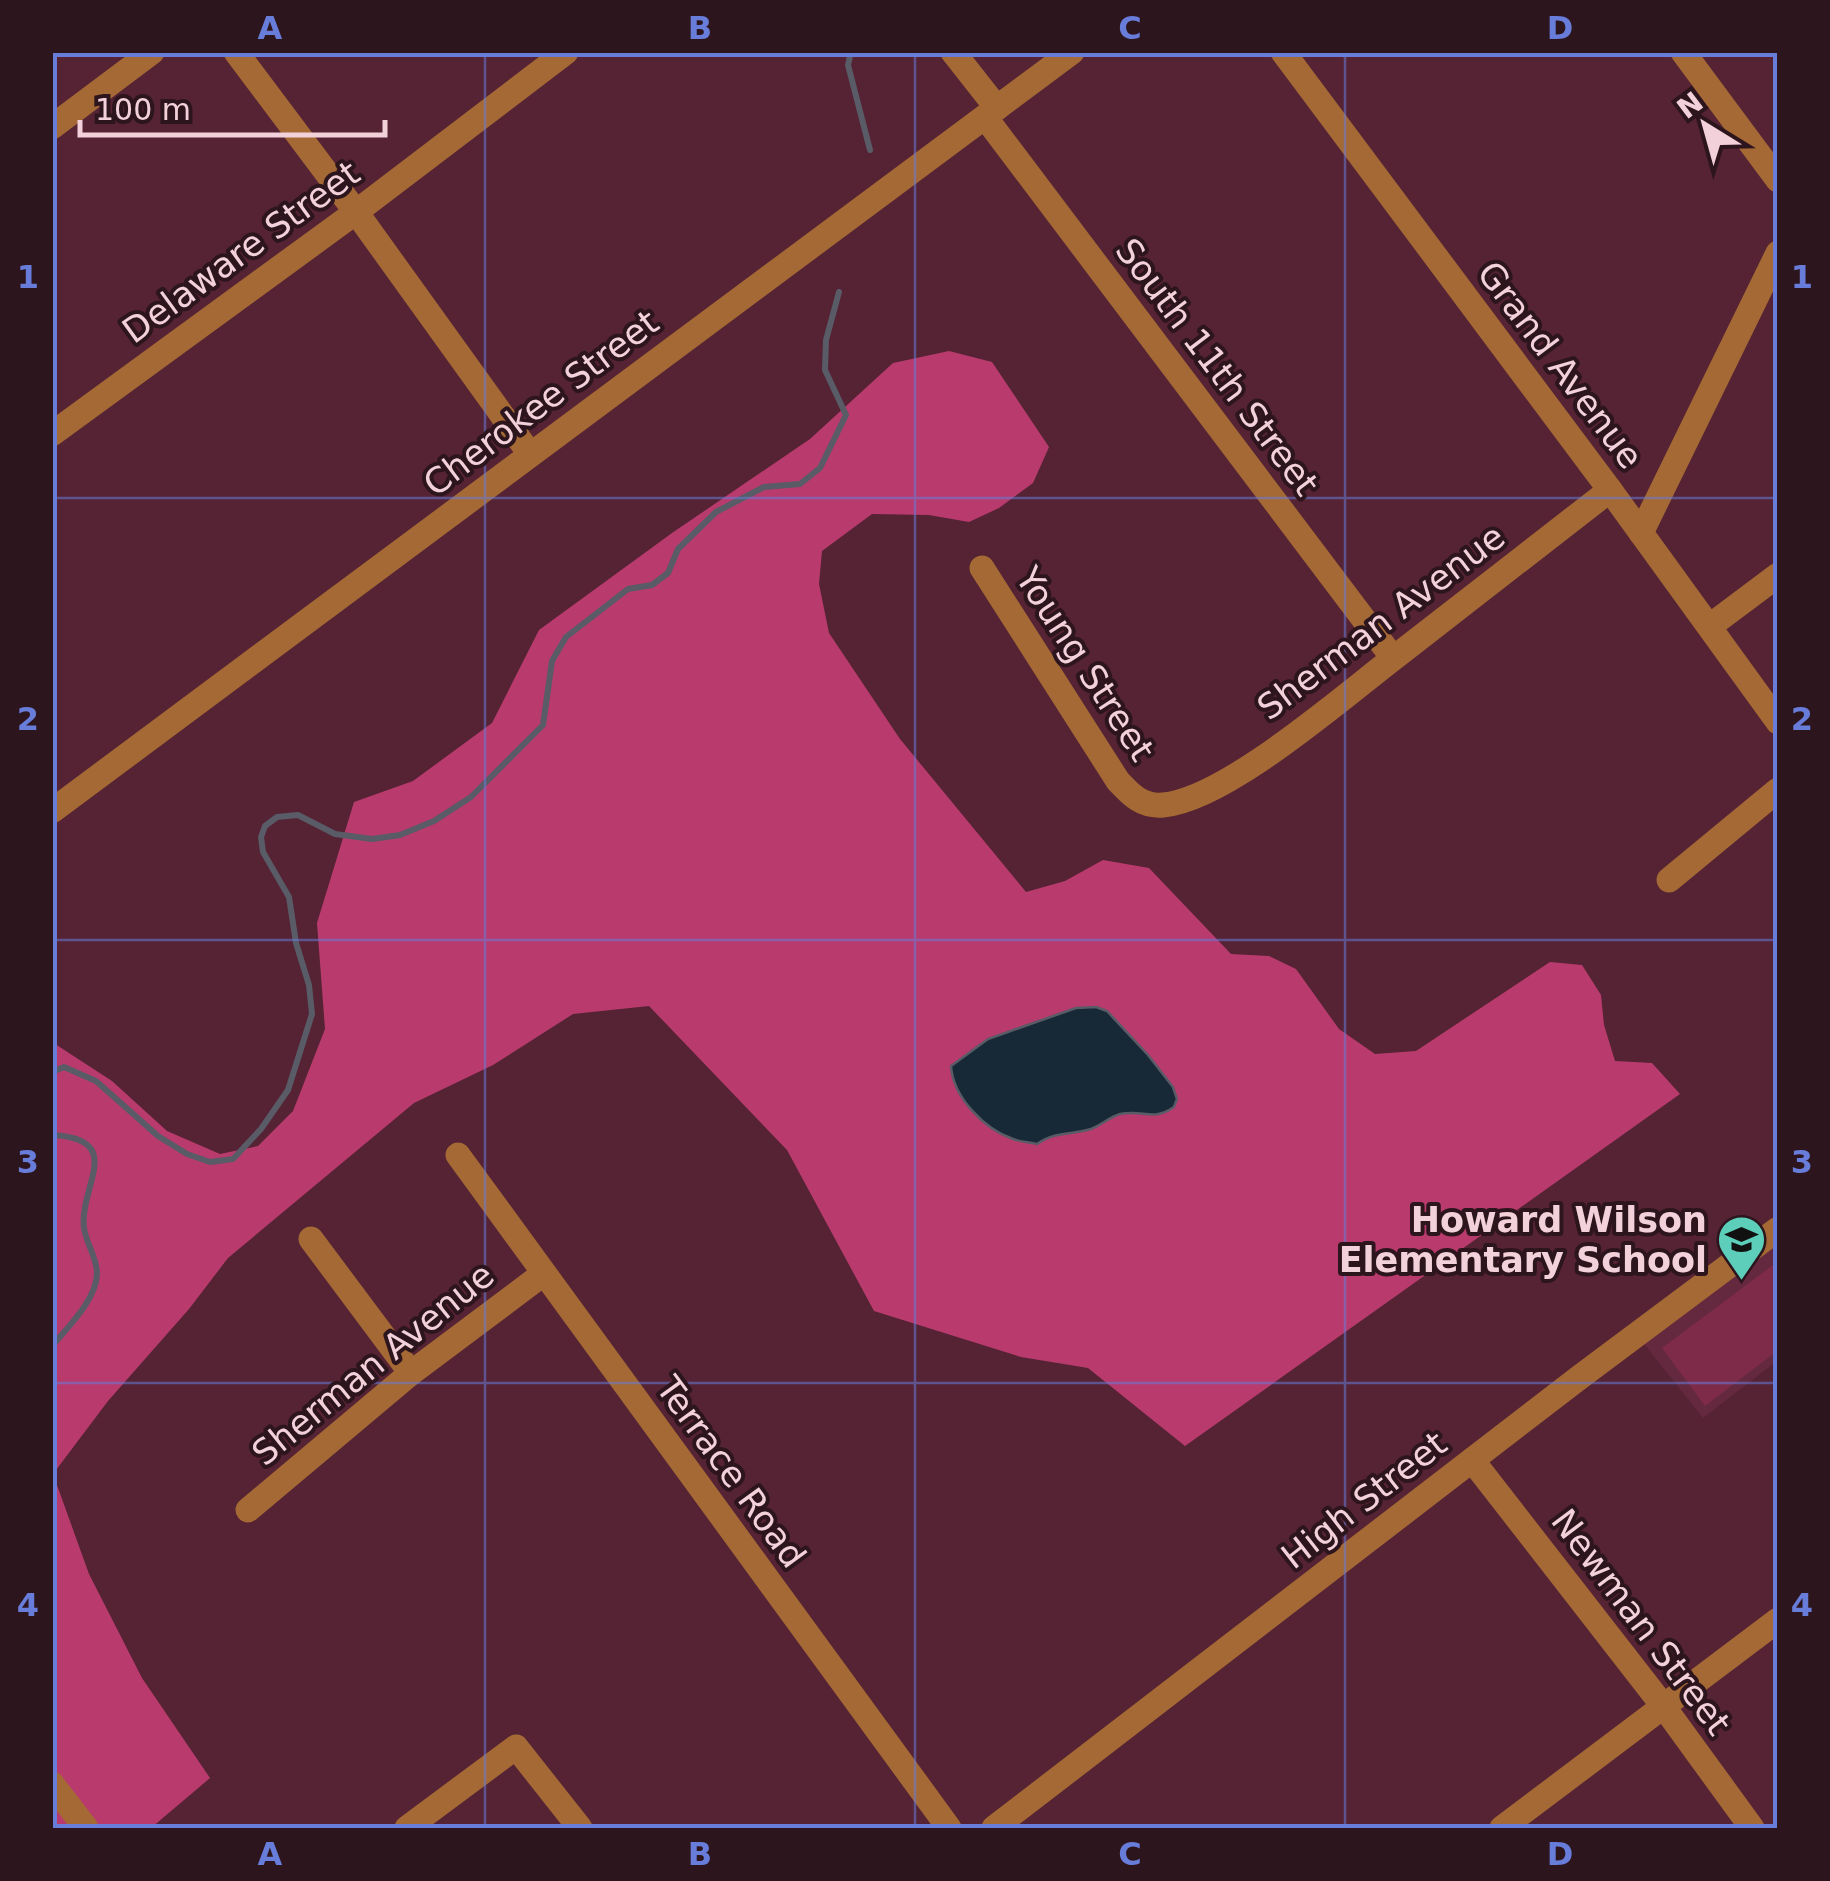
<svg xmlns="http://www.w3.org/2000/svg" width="1830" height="1881" font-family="'DejaVu Sans',sans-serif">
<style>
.built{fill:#64293e}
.green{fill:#7e2b4a}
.forest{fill:#b93b6d}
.water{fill:#172936;stroke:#595b67;stroke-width:2.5}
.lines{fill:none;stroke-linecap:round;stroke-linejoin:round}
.stream{stroke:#595b67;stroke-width:6}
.minor{stroke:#a46934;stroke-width:25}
.grid{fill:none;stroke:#687cd9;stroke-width:2.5;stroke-opacity:0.55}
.labels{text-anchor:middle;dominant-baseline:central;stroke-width:8;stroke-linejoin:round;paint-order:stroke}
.street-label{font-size:35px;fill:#f3d1da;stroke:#2d151d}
.poi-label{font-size:35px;font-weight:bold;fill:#f3d1da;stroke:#2d151d;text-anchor:end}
.neatline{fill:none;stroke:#687cd9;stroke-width:4}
.grid-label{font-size:32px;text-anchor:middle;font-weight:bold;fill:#687cd9}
</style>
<rect width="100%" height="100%" fill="#552334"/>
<polygon class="built" points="1777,1229 1777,1361 1703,1418 1637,1335"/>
<polygon class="green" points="1777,1262 1777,1351 1705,1406 1662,1348"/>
<polygon class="forest" points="949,351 992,362 1049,447 1033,483 999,508 969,522 929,515 872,514 822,551 819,584 829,633 900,739 1026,892 1065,881 1103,860 1149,868 1231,954 1269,956 1296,969 1339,1029 1375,1054 1416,1051 1550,962 1582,965 1601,995 1604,1025 1615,1061 1652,1063 1680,1094 1185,1446 1088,1368 1021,1357 874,1311 787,1150 649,1006 573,1014 493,1065 414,1103 228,1258 189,1309 108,1401 53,1474 89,1574 142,1678 210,1778 151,1828 53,1828 52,1042 112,1081 167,1131 220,1154 258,1146 293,1111 325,1029 317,923 354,802 413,781 492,723 539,630 672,533 810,439 893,363"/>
<path class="water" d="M1096,1007L1107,1011L1148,1055L1173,1087L1177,1099L1174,1107C1152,1122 1144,1109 1120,1114C1110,1117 1101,1125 1091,1129C1072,1135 1055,1131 1037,1144C1030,1142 1020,1142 1013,1139C984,1129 953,1097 951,1066L988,1039L1076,1008Z"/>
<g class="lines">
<g class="stream">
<polyline points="851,52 848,65 870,150"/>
<polyline points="52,1072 64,1067 96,1081 158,1136 187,1154 210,1162 233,1159 261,1129 288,1090 312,1014 309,985 296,943 289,897 263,852 261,837 265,826 277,817 298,815 335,834 372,839 400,835 434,821 471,797 543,725 552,661 566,637 628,589 652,585 668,573 678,549 716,512 764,487 800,484 820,468 846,415 825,370 826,340 839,292"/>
<path d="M52,1135C127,1139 79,1186 84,1228C86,1243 97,1258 97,1273C97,1299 68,1327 52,1346"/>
</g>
<g class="minor">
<polyline points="236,52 356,212 530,454"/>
<polyline points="953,52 997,108"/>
<polyline points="1283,52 1610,490 1778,722"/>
<polyline points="1683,52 1778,180"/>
<polyline points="985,117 1393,658"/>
<polyline points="52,127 152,52"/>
<polyline points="52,434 356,212 566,52"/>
<polyline points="1641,533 1778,253"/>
<path d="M982,568L1118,781C1131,795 1142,807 1163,805C1226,800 1345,695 1399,654C1469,599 1540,545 1610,490"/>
<polyline points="1710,626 1778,575"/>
<polyline points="52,811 1072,52"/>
<polyline points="1669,880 1778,790"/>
<polyline points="458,1155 949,1828"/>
<polyline points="311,1239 411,1373"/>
<polyline points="1472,1460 1664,1707 1752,1828"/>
<polyline points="248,1510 411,1373 543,1274"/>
<polyline points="52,1784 86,1828"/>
<polyline points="407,1828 516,1747 580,1828"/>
<polyline points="994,1828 1580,1377 1778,1229"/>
<polyline points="1502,1828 1778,1620"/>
</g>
</g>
<path class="grid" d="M485,52V1828M915,52V1828M1345,52V1828M52,498H1778M52,940H1778M52,1383H1778"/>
<defs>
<symbol id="school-pin" viewBox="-11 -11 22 30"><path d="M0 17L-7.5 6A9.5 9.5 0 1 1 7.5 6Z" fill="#5cceba" stroke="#2d151d"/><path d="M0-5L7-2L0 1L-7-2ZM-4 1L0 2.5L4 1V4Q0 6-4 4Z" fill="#111"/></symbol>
</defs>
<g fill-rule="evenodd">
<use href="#school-pin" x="1714" y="1212" width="55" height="75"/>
</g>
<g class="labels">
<g class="street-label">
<text transform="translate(241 252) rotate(-36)">Delaware Street</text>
<text transform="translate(1560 365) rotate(53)">Grand Avenue</text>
<text transform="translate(1217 367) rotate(53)">South 11th Street</text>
<text transform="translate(541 403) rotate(-37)">Cherokee Street</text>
<text transform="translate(1381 622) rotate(-37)">Sherman Avenue</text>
<text transform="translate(1085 664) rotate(57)">Young Street</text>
<text transform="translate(373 1364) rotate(-39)">Sherman Avenue</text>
<text transform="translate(731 1472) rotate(54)">Terrace Road</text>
<text transform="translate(1364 1500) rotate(-38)">High Street</text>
<text transform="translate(1641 1622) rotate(53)">Newman Street</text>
</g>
<g class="poi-label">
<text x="1707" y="1220">Howard Wilson<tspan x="1707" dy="40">Elementary School</tspan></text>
</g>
</g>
<rect width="1830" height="1881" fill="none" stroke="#2d151d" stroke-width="110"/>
<g transform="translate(1705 125) rotate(323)" stroke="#2d151d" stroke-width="8" paint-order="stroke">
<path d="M0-8L18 38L0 25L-18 38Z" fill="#f3d1da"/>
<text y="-15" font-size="28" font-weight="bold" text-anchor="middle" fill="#f3d1da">N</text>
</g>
<path d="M80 120v15h305v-15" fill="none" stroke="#f3d1da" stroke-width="5"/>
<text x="95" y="120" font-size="30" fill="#f3d1da" stroke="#2d151d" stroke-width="8" paint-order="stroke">100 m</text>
<rect x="55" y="55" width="1720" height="1771" class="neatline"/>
<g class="grid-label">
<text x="270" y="39">A</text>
<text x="700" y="39">B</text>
<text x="1130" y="39">C</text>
<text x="1560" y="39">D</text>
<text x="28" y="288">1</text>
<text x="1802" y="288">1</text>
<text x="28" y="730">2</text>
<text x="1802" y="730">2</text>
<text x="28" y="1173">3</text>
<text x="1802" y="1173">3</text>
<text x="28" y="1616">4</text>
<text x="1802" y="1616">4</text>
<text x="270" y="1865">A</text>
<text x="700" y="1865">B</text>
<text x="1130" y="1865">C</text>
<text x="1560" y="1865">D</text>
</g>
</svg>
